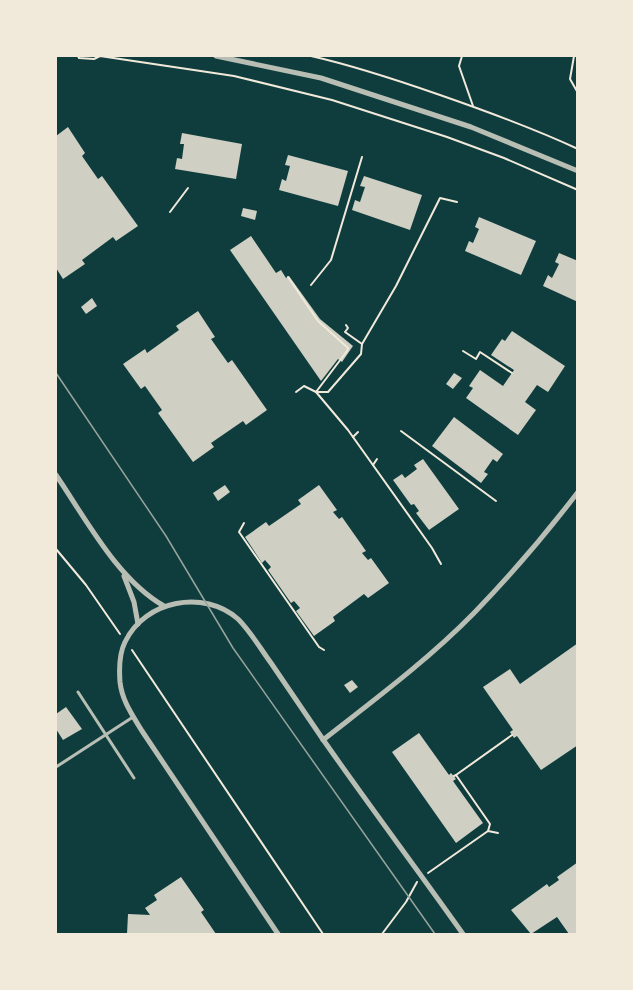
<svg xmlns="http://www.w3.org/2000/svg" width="633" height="990" font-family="'Space Grotesk',sans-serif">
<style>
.building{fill:#cfcfc3}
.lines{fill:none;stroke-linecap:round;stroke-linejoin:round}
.path{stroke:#f1e9da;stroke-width:2}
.service{stroke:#b8beb3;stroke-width:3}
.minor{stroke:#b8beb3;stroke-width:5}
.tram{stroke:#97a49c;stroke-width:1.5}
</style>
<rect width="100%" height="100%" fill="#0f3d3e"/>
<g class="building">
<polygon points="68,127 85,153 82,156 98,179 102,176 138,226 116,241 113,237 82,260 85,264 63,279 56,268 56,136"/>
<polygon points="182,133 242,144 236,179 175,169 177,158 182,159 184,144 180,144"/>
<polygon points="288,155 348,171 338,206 279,190 282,179 286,181 290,166 285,165"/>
<polygon points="364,176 422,195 410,230 352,210 355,200 360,202 365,187 360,186"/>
<polygon points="243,208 257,211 255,220 241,216"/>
<polygon points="479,217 536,241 521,275 465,251 469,241 473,243 479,229 475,227"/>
<polygon points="251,236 276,273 281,270 286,278 289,276 320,319 353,346 342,362 338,359 321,381 230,250"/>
<polygon points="559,253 578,261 578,302 543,286 548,275 552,278 559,264 555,262"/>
<polygon points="92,298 97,306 86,314 81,307"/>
<polygon points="198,311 215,337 211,339 228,363 232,360 267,410 246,425 243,421 211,443 214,447 193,462 158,413 162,410 145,386 141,389 123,364 145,349 147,353 179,330 176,326"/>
<polygon points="512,331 565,366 548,392 537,385 525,402 536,410 518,435 466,398 473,388 469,386 480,370 503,386 514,370 491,355 502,339 505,341"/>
<polygon points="454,373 462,378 453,389 446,384"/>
<polygon points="454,417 503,454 497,462 493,459 484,472 488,474 481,483 432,446"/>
<polygon points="423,459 459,509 429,530 416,513 419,511 414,504 411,505 393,480 402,474 405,478 417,469 414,465"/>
<polygon points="225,485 230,492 218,501 213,493"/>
<polygon points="319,485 337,510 333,512 339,519 342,517 366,551 362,553 368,560 371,558 389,583 368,598 364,594 333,617 335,621 314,636 296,611 300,608 294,601 291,603 268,570 271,567 265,560 262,563 245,537 266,522 269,526 301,504 298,500"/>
<polygon points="578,643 578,745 541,770 517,736 514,738 510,732 513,730 483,687 510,669 520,684"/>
<polygon points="352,680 358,687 350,693 344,685"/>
<polygon points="66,707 82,729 63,740 56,729 56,714"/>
<polygon points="419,733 449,775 451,773 456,779 453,781 483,823 456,843 392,752"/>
<polygon points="578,862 578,934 569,934 557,917 531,934 511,910 547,884 549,887 559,880 557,877"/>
<polygon points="181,877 204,910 201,912 216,934 127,934 128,914 150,915 145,908 157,900 154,895"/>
</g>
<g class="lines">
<g class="path">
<polyline points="78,56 79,58 94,59 100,56 234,76 332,100 447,137 504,158 578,190"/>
<path d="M311,56C355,66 397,80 440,95C486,111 533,128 578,149"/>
<polyline points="462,56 459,66 473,106"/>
<polyline points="574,56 570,79 578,93"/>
<polyline points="170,212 188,188"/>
<polyline points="288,277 318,321 348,348 347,351 316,392 348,430 432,548 441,564"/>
<polyline points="311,285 331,260 362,157"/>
<polyline points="346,325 348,328 345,332 362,344 396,286 440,198 457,202"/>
<polyline points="463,351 476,359 480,352 512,373"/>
<polyline points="296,392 304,386 316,392 328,392 361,354 362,344"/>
<polyline points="401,431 496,501"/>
<polyline points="353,437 358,432"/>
<polyline points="373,465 377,459"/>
<polyline points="244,523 239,532 319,647 324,650"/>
<polyline points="56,549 86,585 120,634"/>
<polyline points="132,650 323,934"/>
<polyline points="456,775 512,735"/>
<polyline points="454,776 456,775 490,824 488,831"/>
<polyline points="428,873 488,831 498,833"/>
<polyline points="382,934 406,902 417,882"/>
</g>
<g class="service">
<polyline points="78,692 134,778"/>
<polyline points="56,767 133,717"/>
</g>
<g class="minor">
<polyline points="216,56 321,78 471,127 578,171"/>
<path d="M56,475C86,519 117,579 164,606"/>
<polyline points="124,576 134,602 138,624"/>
<path d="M323,740C374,700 428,660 474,613C511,575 545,535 578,492"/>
<path d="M278,934L142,731C133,716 122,701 120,682C119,669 119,654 125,642C145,600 204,589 238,619C251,632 260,648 271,663C288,688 305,713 322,738C368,804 417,869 463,934"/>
</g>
<polyline class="tram" points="56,373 166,536 233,648 435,934"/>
</g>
<rect width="633" height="990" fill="none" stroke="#f1e9da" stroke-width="114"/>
</svg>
